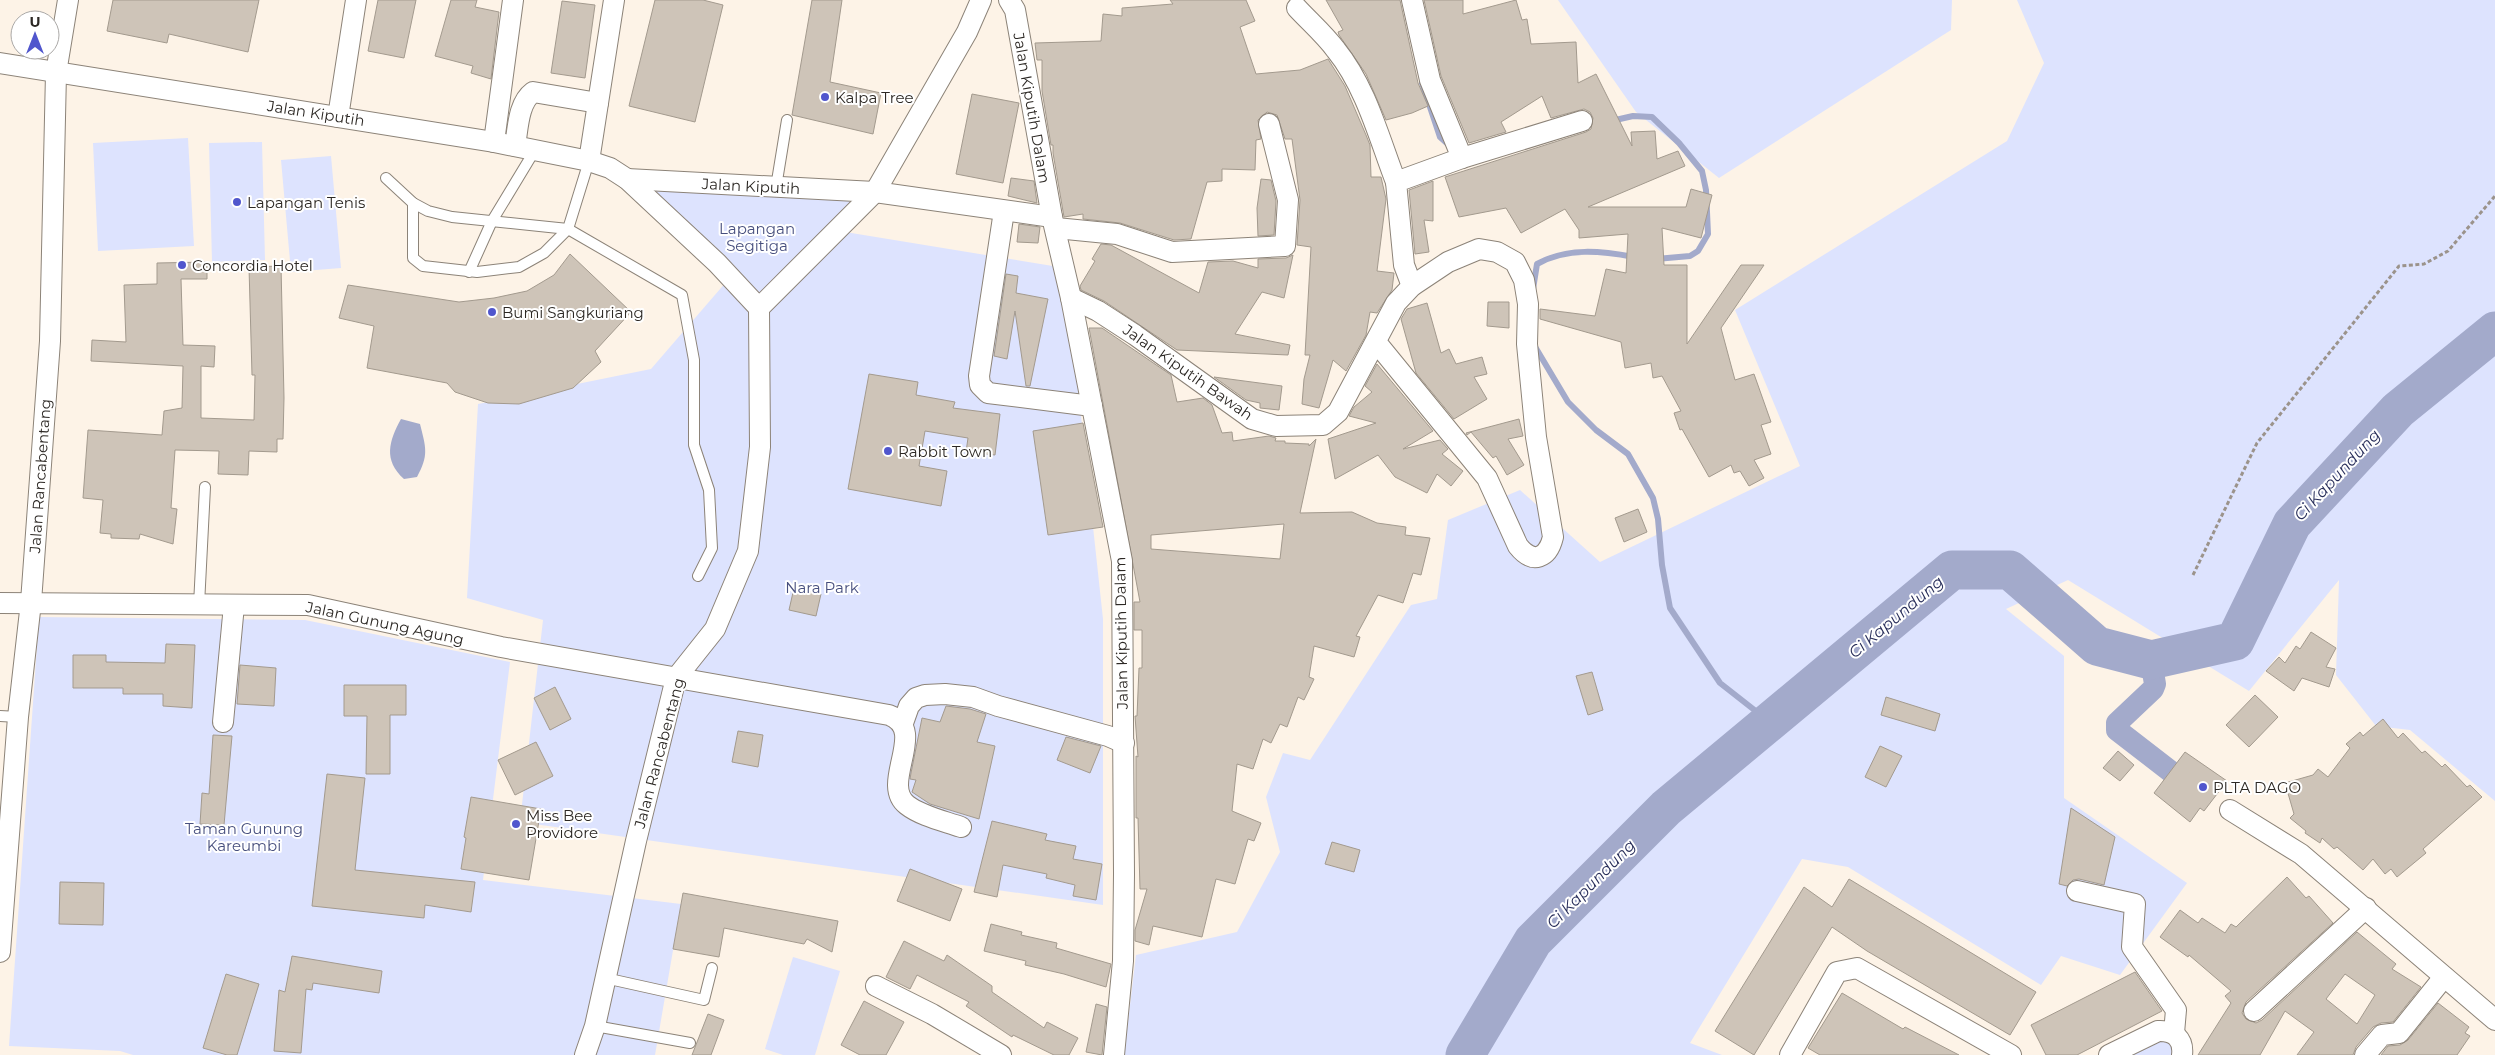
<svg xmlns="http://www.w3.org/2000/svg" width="2495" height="1055" font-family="Montserrat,sans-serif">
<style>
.green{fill:#dde3fe}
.water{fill:#a3aacb}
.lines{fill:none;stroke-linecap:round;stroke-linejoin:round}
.stream{stroke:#a3aacb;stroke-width:6}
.canal{stroke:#a3aacb;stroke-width:22}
.river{stroke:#a3aacb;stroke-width:39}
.building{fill:#cec4b8;stroke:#a39a8e;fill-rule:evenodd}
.lane-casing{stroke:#8c8378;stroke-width:12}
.street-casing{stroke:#8c8378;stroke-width:22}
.path{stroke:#9b938b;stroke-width:3;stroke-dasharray:4 2.5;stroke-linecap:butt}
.lane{stroke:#fff;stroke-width:10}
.street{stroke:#fff;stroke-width:20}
.poi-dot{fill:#5056cd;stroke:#fff;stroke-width:2}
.labels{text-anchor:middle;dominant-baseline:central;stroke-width:4;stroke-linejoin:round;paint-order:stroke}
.poi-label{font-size:15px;fill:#2c2824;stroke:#fff;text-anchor:start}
.street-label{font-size:15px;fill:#2c2824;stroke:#fff}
.park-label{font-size:15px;fill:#474f7e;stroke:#fff}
.water-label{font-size:16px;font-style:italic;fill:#282e5a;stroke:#fff}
</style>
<rect width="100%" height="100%" fill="#fdf3e7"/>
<g class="green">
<polygon points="1558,0 1952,0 1951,30 1719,178 1636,112"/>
<polygon points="2017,0 2495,0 2495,801 2410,730 2376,726 2336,675 2339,580 2249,691 2068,580 2006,609 2064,656 2064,798 2187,883 2120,975 2061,956 2041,985 1848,867 1802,859 1690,1043 1722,1055 1124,1055 1136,955 1237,932 1280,852 1266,797 1283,753 1310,760 1411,605 1437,599 1448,520 1520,490 1600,562 1800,466 1735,310 2007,141 2044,63"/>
<polygon points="188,138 194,246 98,251 93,143"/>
<polygon points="262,142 265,260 212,262 209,143"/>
<polygon points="331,156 341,268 291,272 281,160"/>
<polygon points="644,186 855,199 827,229 1065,268 1103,619 1103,905 520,822 543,620 467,598 478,404 651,369 733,274"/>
<polygon points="39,617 305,620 510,662 483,880 681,904 655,1055 133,1055 120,1051 9,1046"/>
<polygon points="793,957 840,971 815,1055 783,1055 765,1049"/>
<polygon points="2166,1034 2179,1055 2116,1055"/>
</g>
<path class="water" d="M401,419L420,424C426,448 429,455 417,477L404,479C383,460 389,441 401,419Z"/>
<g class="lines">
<g class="stream">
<polyline points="1422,83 1440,137 1450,146"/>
<polyline points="1611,121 1633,116 1652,117 1679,143 1702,171 1706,190 1708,234 1698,251 1690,256 1656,259"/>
<path d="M1533,289L1537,264C1568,247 1601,251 1634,257"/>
<polyline points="1534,345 1568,402 1596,430 1628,454 1653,498 1658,519 1662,565 1670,608 1720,683 1771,723"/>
</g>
<polyline class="canal" points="2151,660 2155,684 2153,689 2117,723 2117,730 2183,781"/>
<polyline class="river" points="1465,1055 1533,941 1666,808 1952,570 2010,570 2097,646 2151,660 2235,641 2292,524 2398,410 2495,331"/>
</g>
<g class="building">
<polygon points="113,0 259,0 248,52 169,34 167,43 107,31"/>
<polygon points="378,0 416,0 404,58 368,51"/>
<polygon points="451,0 477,0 475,7 499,12 491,79 471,73 473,66 435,56"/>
<polygon points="655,0 703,0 723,5 695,122 629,106"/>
<polygon points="812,0 842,0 830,82 881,93 873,134 792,115"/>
<polygon points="1170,0 1246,0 1255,21 1240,27 1256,74 1300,70 1328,59 1345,86 1366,135 1370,145 1371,177 1381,177 1386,199 1377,271 1394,273 1392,290 1377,313 1370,312 1366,335 1346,371 1333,360 1319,408 1302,404 1304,379 1310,355 1305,355 1311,247 1297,245 1300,200 1292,139 1285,139 1277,115 1267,112 1258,120 1261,139 1256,140 1255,170 1222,169 1222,181 1207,182 1191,239 1174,240 1120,223 1083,219 1083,214 1064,217 1053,153 1053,145 1051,145 1042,91 1042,60 1037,60 1035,43 1101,41 1103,14 1122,16 1122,8 1173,4"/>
<polygon points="1326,0 1400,0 1418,83 1428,106 1412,113 1386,120 1366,74 1339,35 1338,32 1343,30"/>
<polygon points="1424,0 1463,0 1463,14 1516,0 1522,20 1527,19 1531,44 1576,42 1578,83 1596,74 1632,146 1631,132 1655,131 1657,159 1678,151 1685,166 1588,207 1686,207 1691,189 1712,195 1701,238 1662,228 1664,265 1687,265 1687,344 1741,265 1764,265 1721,328 1735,380 1754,374 1771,422 1761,425 1771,454 1754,460 1764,478 1749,486 1740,471 1734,473 1731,465 1709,477 1682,429 1680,430 1674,413 1681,411 1662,376 1653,378 1651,363 1625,368 1621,342 1540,319 1540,309 1595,316 1606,269 1626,273 1628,234 1579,238 1579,230 1565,209 1521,233 1506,208 1459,217 1445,177 1586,132 1591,129 1593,118 1590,112 1584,109 1551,118 1542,96 1501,122 1506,132 1469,143 1441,76"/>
<polygon points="562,1 595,5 585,78 551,73"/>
<polygon points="972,94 1019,103 1003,183 956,174"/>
<polygon points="1011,178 1034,181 1037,203 1008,196"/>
<polygon points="1261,179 1271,180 1276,201 1274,235 1258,236 1257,208"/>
<polygon points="1433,181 1433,221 1424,220 1429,252 1415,254 1409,190"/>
<polygon points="1019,224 1040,227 1038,243 1017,242"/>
<polygon points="1101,244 1111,245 1199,293 1208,262 1233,261 1258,268 1258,259 1286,258 1293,255 1284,298 1262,292 1235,334 1290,345 1288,355 1177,350 1104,301 1081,290 1080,286 1095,261 1092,259"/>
<polygon points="570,254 631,312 595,351 601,362 573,388 519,404 488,403 455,392 447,383 367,368 374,326 339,318 348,285 459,302 494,298 527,291 554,275"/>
<polygon points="207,262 207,279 181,279 183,345 215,346 214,367 201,366 201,418 254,420 255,375 252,375 249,267 281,266 284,398 283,439 277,439 277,452 249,451 248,475 218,474 219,451 175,450 171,508 177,509 173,544 140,534 139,539 111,538 111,534 100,533 103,500 83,498 88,430 162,435 164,411 182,408 183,366 91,361 92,340 126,342 124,285 157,284 157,263"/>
<polygon points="1006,274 1018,276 1016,293 1048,299 1030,386 1026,386 1015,311 1007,359 994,356"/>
<polygon points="1488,302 1509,302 1509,328 1487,326"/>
<polygon points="1427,303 1441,353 1449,349 1456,364 1482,357 1487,374 1474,377 1487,399 1454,419 1416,373 1401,319 1407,309"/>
<path d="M1089,328H1102L1171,375L1177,402L1203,398L1212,405L1222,433L1232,432L1233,441L1269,436L1276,438L1275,441H1285V443L1309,444V446L1316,439L1300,513L1352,512L1377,523L1406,527L1405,535L1430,538L1421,575L1413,573L1403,603L1378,595L1356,636L1360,637L1354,657L1314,646L1309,677L1314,679L1304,700L1298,697L1287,727L1280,724L1271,743L1263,739L1253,769L1237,764L1232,811L1261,823L1254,841L1248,839L1235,884L1216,879L1202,937L1153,926L1149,945L1135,941V930L1147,889H1140L1138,818H1136V756L1138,757L1135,716H1137L1139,668H1142V630H1134V602H1140ZM1284,524L1280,559L1151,549V535Z"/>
<polygon points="1377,364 1433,431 1403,449 1440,440 1448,449 1442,454 1463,471 1451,486 1437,474 1427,493 1395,477 1378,455 1335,479 1328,439 1376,423 1349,416 1354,407 1372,392 1365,386"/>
<polygon points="869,374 918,382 916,395 955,402 953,408 1000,414 995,455 966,452 968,438 925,431 919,466 947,471 941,506 848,489"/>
<polygon points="1214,377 1282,386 1279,410 1260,408 1260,403 1246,400"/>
<polygon points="1519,419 1523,436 1508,439 1524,465 1507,475 1496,456 1493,458 1471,432 1467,435 1466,433"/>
<polygon points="1083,423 1103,527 1048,535 1033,431"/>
<polygon points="1638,509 1647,532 1624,542 1615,518"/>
<polygon points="794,588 821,594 816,616 789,610"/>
<polygon points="2311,632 2336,648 2326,667 2335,669 2329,687 2302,678 2294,691 2266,671 2279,657 2285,663 2296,646 2300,649"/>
<polygon points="166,644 195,645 192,708 163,706 163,694 123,694 123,688 73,688 73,655 106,655 106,662 165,663"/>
<polygon points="240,665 276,668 274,706 237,704"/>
<polygon points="1592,672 1603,710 1588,715 1576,676"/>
<polygon points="344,685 406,685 406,715 390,715 390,774 366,774 367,716 344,716"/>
<polygon points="555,687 571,719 550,730 534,698"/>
<polygon points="2255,695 2278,717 2249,747 2226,725"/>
<polygon points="1886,697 1940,714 1935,731 1881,715"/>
<polygon points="946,706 970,709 986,714 977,742 995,746 979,819 930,804 912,792 916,780 910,779 911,773 922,718 940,722"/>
<polygon points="2383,719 2398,738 2403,733 2422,753 2425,751 2442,767 2445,764 2467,787 2470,785 2482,797 2423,849 2426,853 2397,877 2391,869 2385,874 2373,859 2363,870 2337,847 2334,849 2322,838 2320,843 2305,833 2306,831 2290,818 2294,814 2285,783 2313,775 2318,769 2328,777 2350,748 2346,744 2360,732 2363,736"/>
<polygon points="738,731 763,735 758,767 732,762"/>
<polygon points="213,735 232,736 224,825 200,824 202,793 209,794"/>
<polygon points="1066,737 1101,746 1090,773 1057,760"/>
<polygon points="536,742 553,776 515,795 498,760"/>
<polygon points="1880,746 1902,756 1886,787 1865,777"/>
<polygon points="2118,751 2134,765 2120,781 2103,768"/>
<polygon points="2185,752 2227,781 2204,811 2200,808 2190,822 2154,793"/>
<polygon points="327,774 365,778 355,870 475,882 471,912 425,905 424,918 312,906"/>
<polygon points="471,797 541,809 529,880 461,869 466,838 464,837"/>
<polygon points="2071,808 2115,837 2104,885 2079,879 2073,880 2067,886 2059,884"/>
<polygon points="992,821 1047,834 1045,840 1076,846 1073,859 1102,864 1096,900 1073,896 1075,885 1046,878 1047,874 1003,865 997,897 974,892"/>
<polygon points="1332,842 1360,850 1354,872 1325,864"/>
<polygon points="910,869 962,889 950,921 897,901"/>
<path d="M2287,877L2306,898L2309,896L2333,923L2246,1002L2242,1013L2246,1019L2256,1023L2262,1020L2357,932L2396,964L2392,969L2421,987L2393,1022L2381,1023L2373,1027L2356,1047L2353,1055H2297L2314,1032L2285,1011L2260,1055H2198L2231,1003L2225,996L2231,991L2189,955L2188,957L2160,937L2180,910L2198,923L2202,918L2225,933L2231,924L2236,927ZM2345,974L2375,995L2357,1024L2326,999Z"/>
<polygon points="1849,879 2036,992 2010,1035 1867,951 1832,927 1754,1055 1715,1031 1804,887 1832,907"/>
<polygon points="60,882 104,883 103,925 59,924"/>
<polygon points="683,893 838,921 832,952 807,939 804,944 724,928 719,957 673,949"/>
<polygon points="991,924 1022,932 1021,935 1057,943 1056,948 1111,964 1106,987 1064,974 1025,965 1026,961 984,951"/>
<polygon points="904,941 944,961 947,955 992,986 992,992 1044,1028 1047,1022 1078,1038 1069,1055 1054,1055 1013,1035 1012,1037 966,1006 969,1002 917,975 910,989 886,977"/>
<polygon points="292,956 382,971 379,993 313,983 312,990 306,989 301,1053 274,1051 279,990 285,992"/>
<polygon points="2135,972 2162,1011 2077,1055 2046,1055 2031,1025"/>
<polygon points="226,974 259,984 237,1055 227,1055 203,1048"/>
<polygon points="1842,993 1903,1029 1905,1027 1959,1055 1820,1055 1808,1048"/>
<polygon points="864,1001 904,1022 886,1055 860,1055 841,1045"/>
<polygon points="2438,1003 2469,1027 2465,1033 2470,1036 2457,1055 2381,1055 2388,1046 2400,1045 2408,1040"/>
<polygon points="1096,1004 1107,1007 1102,1055 1086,1052"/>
<polygon points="708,1014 724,1020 711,1055 692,1055"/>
</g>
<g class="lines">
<defs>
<g id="lane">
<polyline points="386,178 413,203 428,211 452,217 568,229 682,295 694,360 694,445 709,490 712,548 698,576"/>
<polyline points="776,187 787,120"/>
<polyline points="413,203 413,258 423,266 477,272 519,267 544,253 568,229 589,161"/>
<polyline points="469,272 492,221 535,150"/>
<polyline points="199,605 205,487"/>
<polyline points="0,716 18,717"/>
<polyline points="605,978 704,1000 712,968"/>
<polyline points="595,1026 690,1043"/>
</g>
<g id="street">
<polyline points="1009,0 1015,10 1052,217 1071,298 1122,561 1124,874 1123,961 1114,1055"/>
<polyline points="1412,0 1430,80 1462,158"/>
<path d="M1297,8C1310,22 1325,35 1336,50C1366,87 1379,138 1396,182"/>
<polyline points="0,63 494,142 589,161 610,168 627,179 717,263 759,308"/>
<polyline points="338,117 356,0"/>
<polyline points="494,142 513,0"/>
<path d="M515,146C518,129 518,103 533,92L598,103"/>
<polyline points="589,161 614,0"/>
<polyline points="627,179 875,192 1052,217"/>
<polyline points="1004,211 979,376 980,385 988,393 1092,406"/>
<polyline points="1056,228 1117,234 1172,252 1285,246 1288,200 1269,124"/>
<polyline points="1412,286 1404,265 1396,182 1462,158 1582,121"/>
<path d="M1071,298L1098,311L1135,335L1252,419L1276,426L1323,425L1338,412L1396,303L1412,286L1448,262L1479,249L1497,252L1515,262L1524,280L1528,304L1527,344L1536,437L1553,537C1548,558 1533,565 1518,546L1487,478L1376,342"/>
<path d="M0,603L308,605L501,647L889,715C929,730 879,783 907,805C921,816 944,821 961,827"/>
<polyline points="223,722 234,605"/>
<polyline points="903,723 909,706 916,698 925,695 945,694 973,697 998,706 1108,736 1124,743"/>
<polyline points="2230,810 2301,854 2495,1020"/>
<polyline points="2077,891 2135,904 2132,947 2176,1010 2174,1033"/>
<polyline points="0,952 18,717 31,602 50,341 56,73 68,0"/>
<polyline points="876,986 932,1014 1001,1055"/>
<polyline points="2254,1011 2366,908"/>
<polyline points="585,1055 595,1026 636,841 676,678 715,629 748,551 760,447 759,308 875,192 967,32 981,0"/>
<polyline points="1790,1055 1837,972 1857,968 2011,1055"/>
<path d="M2109,1055L2158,1031C2174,1030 2184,1039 2182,1055"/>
<polyline points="2365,1055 2382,1035 2399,1033 2444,977"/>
</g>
</defs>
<use href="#lane" class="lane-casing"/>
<use href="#street" class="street-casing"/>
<polyline class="path" points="2193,575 2257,443 2399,266 2424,264 2448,251 2495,196"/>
<use href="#lane" class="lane"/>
<use href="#street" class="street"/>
</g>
<g class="poi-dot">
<circle cx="825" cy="97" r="5"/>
<circle cx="237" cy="202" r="5"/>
<circle cx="182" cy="265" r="5"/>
<circle cx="492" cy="312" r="5"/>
<circle cx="888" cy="451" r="5"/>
<circle cx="2203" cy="787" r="5"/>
<circle cx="516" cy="824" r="5"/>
</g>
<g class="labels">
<g class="poi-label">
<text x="835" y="97">Kalpa Tree</text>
<text x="247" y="202">Lapangan Tenis</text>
<text x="192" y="265">Concordia Hotel</text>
<text x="502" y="312">Bumi Sangkuriang</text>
<text x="898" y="451">Rabbit Town</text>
<text x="2213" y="787">PLTA DAGO</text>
<text x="526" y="815">Miss Bee<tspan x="526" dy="17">Providore</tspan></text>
</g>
<g class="street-label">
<text transform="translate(1032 108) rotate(80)">Jalan Kiputih Dalam</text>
<text transform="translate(316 113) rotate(9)">Jalan Kiputih</text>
<text transform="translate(751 186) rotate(3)">Jalan Kiputih</text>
<text transform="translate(1188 372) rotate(35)">Jalan Kiputih Bawah</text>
<text transform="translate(40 476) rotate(-86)">Jalan Rancabentang</text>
<text transform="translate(385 623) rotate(12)">Jalan Gunung Agung</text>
<text transform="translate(1121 633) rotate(-91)">Jalan Kiputih Dalam</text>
<text transform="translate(659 753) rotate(-75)">Jalan Rancabentang</text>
</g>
<g class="park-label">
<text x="757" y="228">Lapangan<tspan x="757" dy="17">Segitiga</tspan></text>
<text x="822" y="587">Nara Park</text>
<text x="244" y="828">Taman Gunung<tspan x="244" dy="17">Kareumbi</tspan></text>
</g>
<g class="water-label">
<text transform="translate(2337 475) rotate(-47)">Ci Kapundung</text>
<text transform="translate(1896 617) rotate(-40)">Ci Kapundung</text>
<text transform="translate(1591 884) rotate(-45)">Ci Kapundung</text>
</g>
</g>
<g transform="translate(35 35)"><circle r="24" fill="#ffffff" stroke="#aba9a7"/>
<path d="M0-4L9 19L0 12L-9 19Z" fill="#5056cd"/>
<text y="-8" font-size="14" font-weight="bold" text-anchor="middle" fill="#2c2824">U</text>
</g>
</svg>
